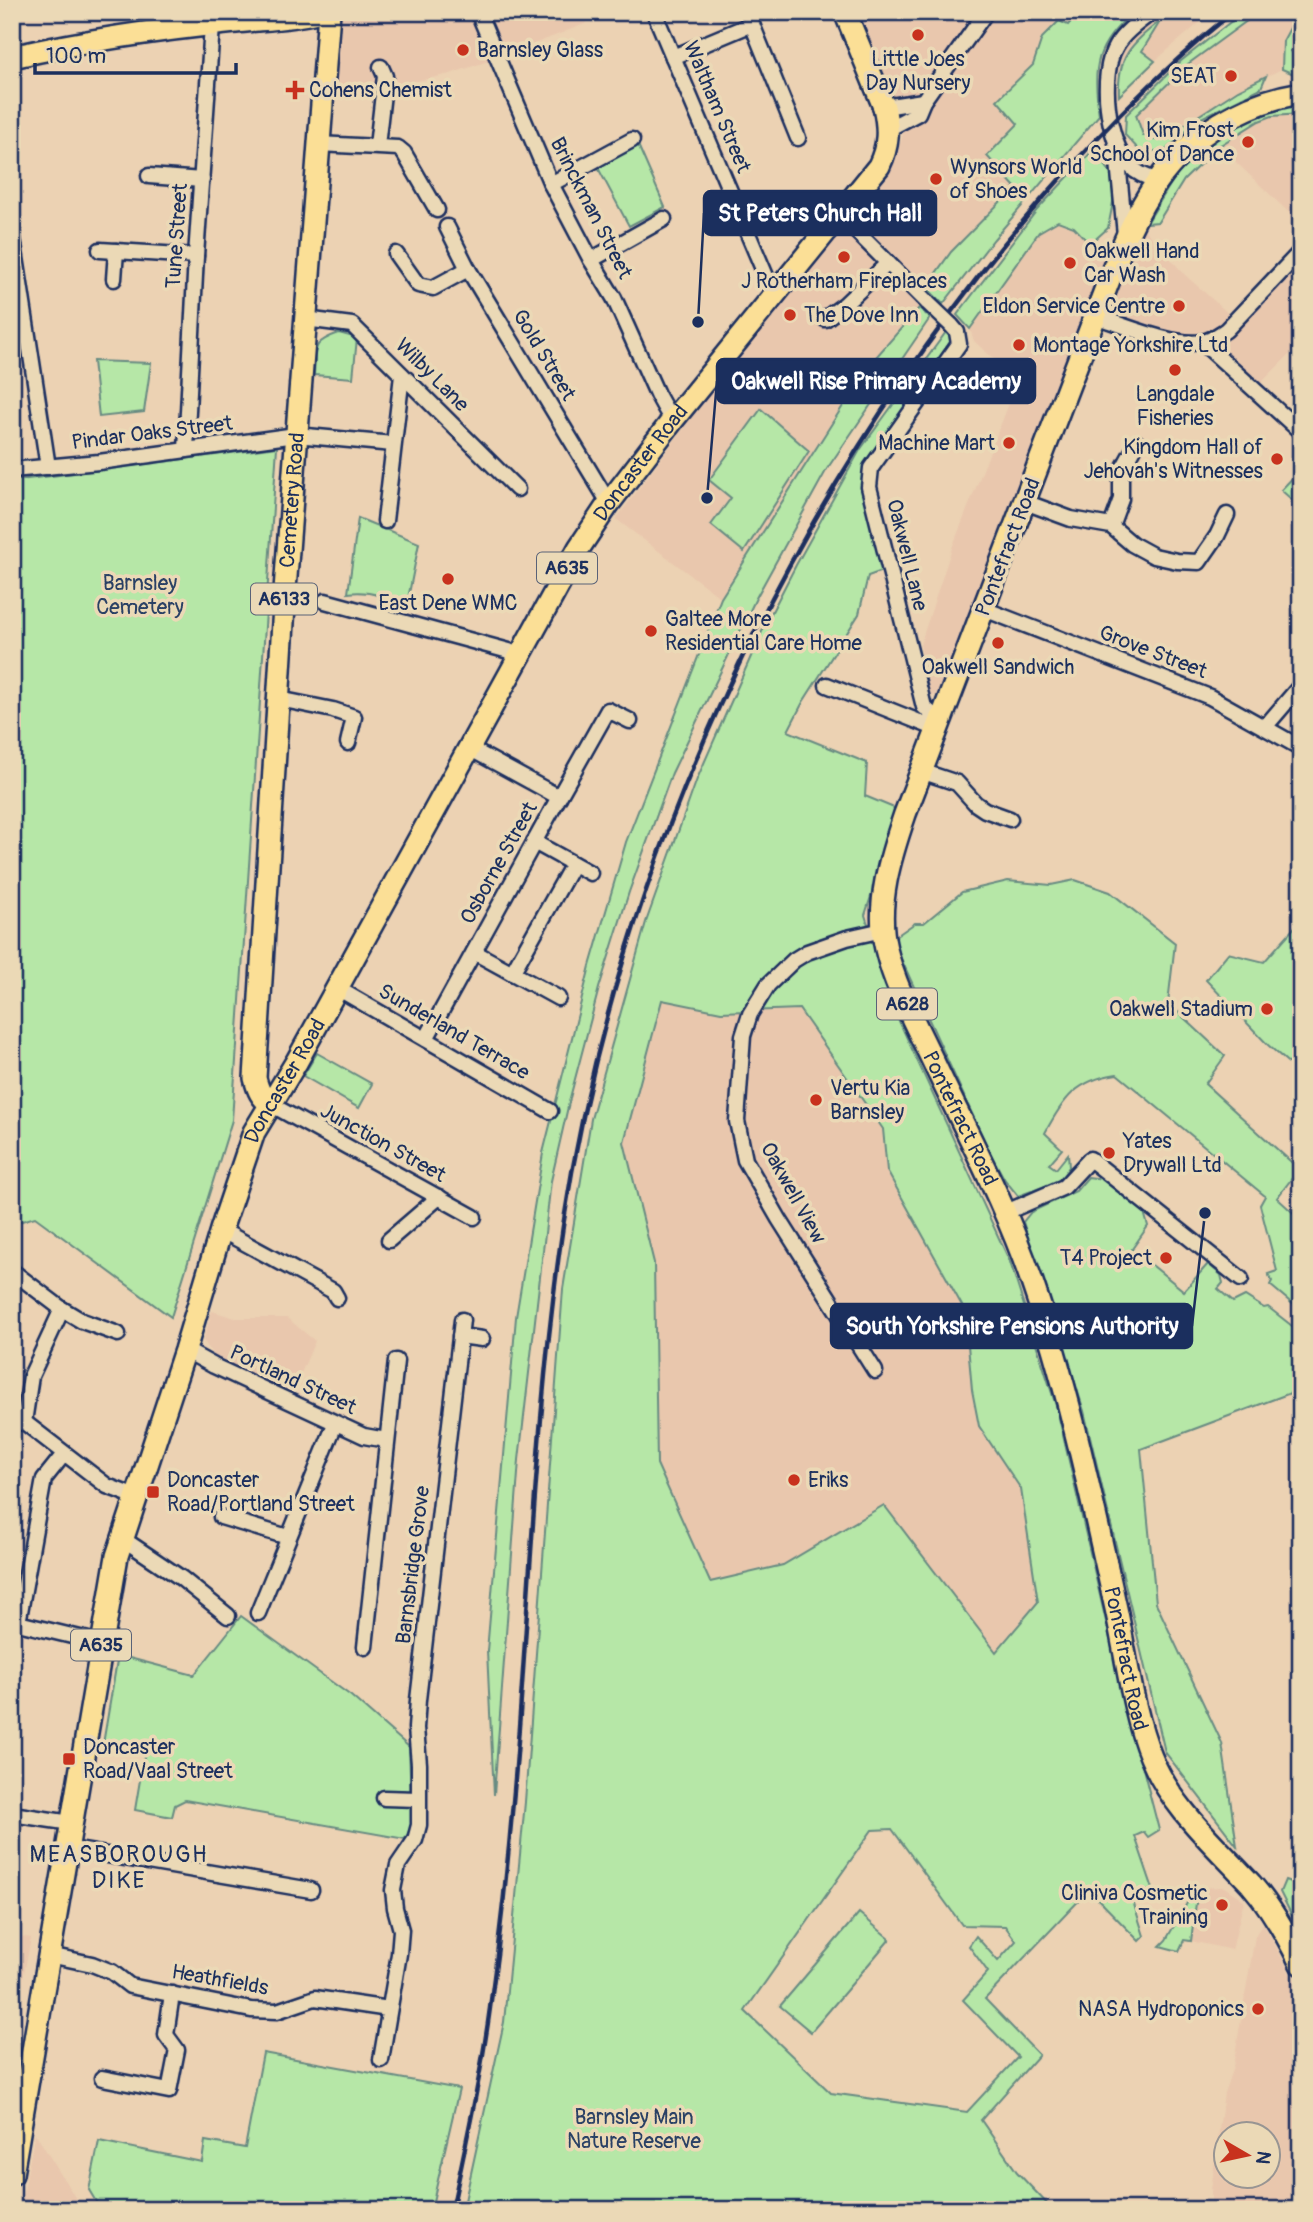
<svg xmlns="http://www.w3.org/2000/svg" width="1313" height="2222" font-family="Pangolin,sans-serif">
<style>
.built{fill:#e9c7ad;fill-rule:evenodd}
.green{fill:#b6e7a7;stroke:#688b82;stroke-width:2;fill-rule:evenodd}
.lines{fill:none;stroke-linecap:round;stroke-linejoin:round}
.minor-casing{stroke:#1b2f5e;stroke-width:19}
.highway-casing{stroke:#1b2f5e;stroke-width:26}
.minor{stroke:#ebd9b6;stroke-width:14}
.highway{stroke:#fbdf96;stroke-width:21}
.rail{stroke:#1b2f5e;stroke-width:4.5}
.minor-bridge-casing{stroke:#1b2f5e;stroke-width:19;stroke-linecap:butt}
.minor-bridge{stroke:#ebd9b6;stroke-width:14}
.poi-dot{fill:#c8321e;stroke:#ebd9b6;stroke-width:2.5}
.labels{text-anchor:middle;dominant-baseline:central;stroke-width:7;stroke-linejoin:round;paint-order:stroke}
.shield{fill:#ebd9b6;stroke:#596278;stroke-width:2}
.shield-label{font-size:19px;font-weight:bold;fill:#1b2f5e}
.poi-label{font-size:21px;fill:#1b2f5e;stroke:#ebd9b6;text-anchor:start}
.street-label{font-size:21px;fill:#1b2f5e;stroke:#ebd9b6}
.park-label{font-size:21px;fill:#2a4165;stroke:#ebd9b6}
.neighbourhood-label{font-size:23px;letter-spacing:2px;fill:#1b2f5e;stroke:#ebd9b6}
.leader{fill:none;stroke:#1b2f5e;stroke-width:2.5}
.callout-dot{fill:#1b2f5e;stroke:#ebd9b6;stroke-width:2.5}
.callout{fill:#1b2f5e;stroke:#1b2f5e;stroke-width:2.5}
.callout-label{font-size:23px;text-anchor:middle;font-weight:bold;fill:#fff}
</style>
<rect width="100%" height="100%" fill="#ecd2b3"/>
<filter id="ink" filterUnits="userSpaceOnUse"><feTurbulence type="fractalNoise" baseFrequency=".0143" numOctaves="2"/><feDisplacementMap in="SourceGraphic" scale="14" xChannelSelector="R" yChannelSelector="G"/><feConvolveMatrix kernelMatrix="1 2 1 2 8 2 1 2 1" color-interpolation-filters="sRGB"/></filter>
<g filter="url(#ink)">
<g class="built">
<polygon points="349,12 583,12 587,23 509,54 450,74 375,90 328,92 335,16"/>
<polygon points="851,12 1212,12 1155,61 926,287 919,308 869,366 721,598 616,519 753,335 895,159 903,134"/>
<polygon points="1259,12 1301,12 1301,63 1291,51 1295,36 1283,41 1282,69 1238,90 1164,138 1153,140 1143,135 1136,114 1188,64"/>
<polygon points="1301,114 1301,182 1295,188 1301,193 1301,224 1219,146 1259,121 1272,116"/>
<polygon points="1057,221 1074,227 1090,244 1109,251 936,696 930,695 920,645 952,548 1018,381 974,341 970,329 1039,232"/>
<polygon points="1144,229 1185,275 1239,323 1301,261 1301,343 1259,385 1217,346 1110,312"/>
<polygon points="662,1000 721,1012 799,1008 884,1129 887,1171 965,1311 972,1390 979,1426 1021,1489 1038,1602 995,1652 884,1506 783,1565 710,1584 657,1464 654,1263 624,1142"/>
<polygon points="212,1311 235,1318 287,1318 315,1341 292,1394 214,1356 203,1340"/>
<polygon points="1224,1887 1244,1900 1232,1950 1191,1941 1198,1888"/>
<path d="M1263,1923L1301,1993V2203L1282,2204L1267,2210H1211V2190L1224,2093L1233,2067L1255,1936ZM1226,2134H1268V2176H1226Z"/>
<polygon points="12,1935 31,1938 12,2034"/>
<polygon points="35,2133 83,2210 20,2210"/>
</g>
<g class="green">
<path d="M1079,12H1096L1100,16L1105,12H1134C1094,45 1093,67 1099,115L994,239L943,304L926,287L951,252L1015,187L987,156L1018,124L997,100L1033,65L1042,38L1059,21L1068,25Z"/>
<polygon points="1243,12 1259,12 1188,64 1136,115 1143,135 1154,140 1164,138 1238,90 1266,76 1261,88 1199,119 1166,150 1148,152 1140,151 1125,135 1126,115 1181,61"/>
<path d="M1161,20L1142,51L1155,61L1119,96C1117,55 1132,44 1161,20Z"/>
<polygon points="1290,28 1295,36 1291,51 1301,63 1301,77 1282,69 1283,41"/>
<polygon points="1301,104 1301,114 1272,116 1259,121 1219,146 1184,180 1158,222 1147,223 1176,175 1214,141 1240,124 1270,111"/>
<polygon points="638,145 665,207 629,226 597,166"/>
<polygon points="1094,149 1117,182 1108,228 1090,244 1074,227 1058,221 1039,232 970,329 957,315 1037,210"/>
<polygon points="919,308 930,318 827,469 756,598 672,773 629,892 599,988 570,1098 551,1181 519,1460 494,1795 487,1651 516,1317 543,1153 590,966 626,842 721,598 869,365"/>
<path d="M946,332L953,338L951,348L874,453L863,472L864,498L882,571L868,576L859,614L803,702L788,731L867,763L865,796L894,808L893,828L865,915L899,1021L1010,1262L1057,1409L1116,1665L1159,1830L1148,1837L1144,1832L1135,1836L1153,1889L1132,1898L1144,1936L1139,1941L1089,1890L985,1999L1039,2055L981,2120L1017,2172L1053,2210H463L504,2022L525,1802L563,1289L591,1119L646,922L697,779L764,627L796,565L860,450ZM662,1000L721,1012L799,1009L883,1129L887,1171L965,1311L972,1390L979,1426L1021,1489L1038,1602L996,1652L884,1505L783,1565L710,1582L657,1464L654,1263L624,1142ZM892,1829L962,1925L1005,1926L1016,1941L998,1961L976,1936L969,1946L988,1972L963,2000L1018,2057L967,2112L831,2093L745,2011L872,1830Z"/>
<path d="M339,333L357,338L353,378L314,375C316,347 311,343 339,333Z"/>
<polygon points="93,361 151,363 144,412 99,417"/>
<polygon points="761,409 809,451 744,552 711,525 731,498 709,480"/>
<polygon points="277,447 232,1120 171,1317 35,1217 12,1224 12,481"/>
<polygon points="1301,469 1301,508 1281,490"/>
<path d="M358,518L419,543L406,609C385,597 373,590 348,593Z"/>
<path d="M1075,880L1110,892L1175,943L1168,1003L1225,1056L1205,1084L1299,1169L1277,1198L1301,1220V1311L1270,1285L1272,1281L1268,1274L1277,1271L1260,1205L1265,1196L1117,1074C1076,1080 1063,1099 1045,1133L1062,1149L1049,1164L1056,1169L1068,1154L1069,1167L1059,1181L1018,1196L1005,1180L990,1153L892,939L915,923H924L962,892L1008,881L1051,885Z"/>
<polygon points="1301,920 1301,1074 1268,1045 1206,980 1228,953 1264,962"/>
<polygon points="317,1053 372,1084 359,1108 303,1076"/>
<polygon points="1088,1177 1103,1179 1144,1212 1148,1226 1132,1249 1184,1291 1208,1264 1221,1275 1223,1283 1218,1289 1233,1302 1245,1296 1264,1308 1268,1307 1301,1333 1301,1403 1293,1392 1141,1449 1156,1603 1222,1743 1237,1846 1165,1752 1084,1411 1023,1222 1031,1212 1076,1191"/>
<polygon points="241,1616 351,1696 409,1747 412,1825 405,1839 185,1800 175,1805 172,1817 135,1810 145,1750 103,1744 118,1655 194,1675"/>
<polygon points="1285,1880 1296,1884 1301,1880 1301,1934 1280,1892"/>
<polygon points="1198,1888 1191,1941 1184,1940 1179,1951 1160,1946 1166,1940 1195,1889"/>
<polygon points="859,1913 890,1939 811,2032 780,2006"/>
<polygon points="263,2053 459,2089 431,2210 101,2210 89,2190 99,2141 202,2162 205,2141 245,2148"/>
</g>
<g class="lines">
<defs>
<g id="minor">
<polyline points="478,12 551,184 591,260 614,298 657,394 672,421"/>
<polyline points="654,12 774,295"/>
<polyline points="747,12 798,138"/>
<path d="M1152,12C1139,22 1124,32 1116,46C1099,74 1107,141 1129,165C1137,174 1147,177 1158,181"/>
<polyline points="673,57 752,24"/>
<polyline points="884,107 923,101"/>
<polyline points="888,129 918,113 923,101 986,12"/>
<polyline points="318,144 398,148 404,153 437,210"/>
<polyline points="377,146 385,76 381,67"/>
<polyline points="1117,151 1125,235"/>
<polyline points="149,176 202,180"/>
<polyline points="551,184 632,140"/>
<polyline points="840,215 928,303"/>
<polyline points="447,227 468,269 609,503"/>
<polyline points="12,231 48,467"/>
<polyline points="100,250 196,256"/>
<polyline points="396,254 418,285 433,288 468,269"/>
<polyline points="591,260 664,219"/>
<polyline points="114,279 116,251"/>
<path d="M1095,316C1123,325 1174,347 1202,342C1211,341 1218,335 1226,330L1301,251"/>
<polyline points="305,319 352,325 517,489"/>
<polyline points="825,319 844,305 888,263"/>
<polyline points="1202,342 1301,432"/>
<polyline points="186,450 196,256 212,26"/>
<polyline points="12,470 99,462 296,435 393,444"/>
<polyline points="1025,502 1071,519 1111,526 1132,544 1154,556 1177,561 1199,562 1217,536 1227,515"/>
<polyline points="385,521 402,375"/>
<polyline points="1111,526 1121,499 1121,472 1137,443"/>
<polyline points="325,601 509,651 519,657"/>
<polyline points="984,609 1210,697 1301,748"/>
<polyline points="827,685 937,729"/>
<polyline points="279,699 333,710 354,717 348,743"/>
<polyline points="942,718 932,714 924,707 869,487 871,468 959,344 957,332 951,325"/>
<polyline points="1265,727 1301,685"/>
<polyline points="921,771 957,783 976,804 985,810 1010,819"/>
<polyline points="559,797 608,710 630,721"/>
<polyline points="534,842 590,873"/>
<polyline points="474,952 558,998"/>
<polyline points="512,973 573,864"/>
<polyline points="337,988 550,1111"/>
<polyline points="426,1039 559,797 469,748"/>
<polyline points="272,1105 474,1217"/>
<polyline points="1004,1213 1064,1187 1090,1159 1241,1279"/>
<polyline points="221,1230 333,1291 337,1298"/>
<polyline points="389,1240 439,1197"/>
<polyline points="12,1271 62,1309 82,1321 118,1334"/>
<polyline points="460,1336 482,1339"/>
<polyline points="185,1350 214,1366 364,1436 386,1440"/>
<polyline points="875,1371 779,1219 745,1160 737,1121 743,1036 750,1014 768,985 794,960 807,952 847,938 883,930"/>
<polyline points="24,1422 31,1376 62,1309"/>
<polyline points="12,1424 24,1422 107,1486 136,1497"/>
<polyline points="64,1454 44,1479 18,1623 101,1643"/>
<polyline points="221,1517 288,1537"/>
<polyline points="123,1539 181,1578 228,1616"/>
<polyline points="258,1613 335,1424"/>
<polyline points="365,1647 396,1361"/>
<polyline points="384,1798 418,1799"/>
<polyline points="12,1814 71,1823"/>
<polyline points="66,1848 311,1890"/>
<polyline points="49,1955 92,1964 112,1972 130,1986 251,2010 277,2011 315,1998 389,2009"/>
<polyline points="381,2060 399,1954 401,1930 395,1908 393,1890 398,1865 415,1840 419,1825 419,1764 416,1728 418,1700 462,1320"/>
<polyline points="102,2078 169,2091 177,2050 166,2035 172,1994"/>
</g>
<g id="highway">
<path d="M12,57C83,41 164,29 236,22C263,19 290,19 316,12"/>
<path id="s1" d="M1301,93C1244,102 1190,135 1157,182C1136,212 1122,246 1109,280L905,814C891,855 875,904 886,949C895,987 915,1023 932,1059C966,1132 1006,1205 1032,1282C1068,1387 1091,1496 1115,1604C1126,1652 1132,1711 1151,1757C1171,1807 1215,1845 1251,1884C1272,1908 1287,1935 1301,1964"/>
<path id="s2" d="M272,1105C261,1098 258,1090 255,1078L285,590L329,12"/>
<path id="s3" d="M12,2174L117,1556L185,1350L221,1230L254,1132L297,1061L579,548L609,503L672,421L879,166C889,145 889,129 884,107L845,12"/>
</g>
</defs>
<use href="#minor" class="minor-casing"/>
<use href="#highway" class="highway-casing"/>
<use href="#minor" class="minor"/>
<use href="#highway" class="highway"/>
<path class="rail" d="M452,2210C466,2143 481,2076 490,2008C500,1936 508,1864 514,1791C530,1603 535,1413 563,1226C617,871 779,522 1004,244C1073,160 1147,81 1233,12"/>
<defs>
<polyline id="minor-bridge" points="928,303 951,325"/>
</defs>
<use href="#minor-bridge" class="minor-bridge-casing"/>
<use href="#minor-bridge" class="minor-bridge"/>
</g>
</g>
<g class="poi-dot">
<circle cx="918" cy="35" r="7"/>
<circle cx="463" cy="50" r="7"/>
<circle cx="1231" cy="76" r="7"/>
<path d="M291.5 79.5h7v7h7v7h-7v7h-7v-7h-7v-7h7z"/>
<circle cx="1248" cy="142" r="7"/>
<circle cx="936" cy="179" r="7"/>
<circle cx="844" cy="257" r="7"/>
<circle cx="1070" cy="263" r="7"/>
<circle cx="1179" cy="306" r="7"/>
<circle cx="790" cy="315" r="7"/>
<circle cx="1019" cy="345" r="7"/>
<circle cx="1175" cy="370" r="7"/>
<circle cx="1009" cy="443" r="7"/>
<circle cx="1277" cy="459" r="7"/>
<circle cx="448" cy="579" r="7"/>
<circle cx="651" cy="631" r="7"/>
<circle cx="998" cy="643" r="7"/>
<circle cx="1267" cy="1009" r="7"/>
<circle cx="816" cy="1100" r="7"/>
<circle cx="1109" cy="1153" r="7"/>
<circle cx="1166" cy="1258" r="7"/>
<circle cx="794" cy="1480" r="7"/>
<rect x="146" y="1485" width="14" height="14" rx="3.5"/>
<rect x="62" y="1752" width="14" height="14" rx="3.5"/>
<circle cx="1222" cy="1905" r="7"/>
<circle cx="1258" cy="2009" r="7"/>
</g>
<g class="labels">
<g class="shield">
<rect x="537" y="552.5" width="60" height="31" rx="5"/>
<rect x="251" y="583.5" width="66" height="31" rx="5"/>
<rect x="877" y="988.5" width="60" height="31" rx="5"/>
<rect x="71" y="1629.5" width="60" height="31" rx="5"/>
</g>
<g class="shield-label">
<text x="567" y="568">A635</text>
<text x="284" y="599">A6133</text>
<text x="907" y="1004">A628</text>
<text x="101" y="1645">A635</text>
</g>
<g class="poi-label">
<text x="477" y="50">Barnsley Glass</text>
<text x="918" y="59" text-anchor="middle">Little Joes<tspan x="918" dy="24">Day Nursery</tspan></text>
<text x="1217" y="76" text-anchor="end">SEAT</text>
<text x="309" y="90">Cohens Chemist</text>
<text x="1234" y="130" text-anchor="end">Kim Frost<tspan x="1234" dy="24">School of Dance</tspan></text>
<text x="950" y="167">Wynsors World<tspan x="950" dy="24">of Shoes</tspan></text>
<text x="1084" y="251">Oakwell Hand<tspan x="1084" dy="24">Car Wash</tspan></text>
<text x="844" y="281" text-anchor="middle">J Rotherham Fireplaces</text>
<text x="1165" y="306" text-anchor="end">Eldon Service Centre</text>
<text x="804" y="315">The Dove Inn</text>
<text x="1033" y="345">Montage Yorkshire Ltd</text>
<text x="1175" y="394" text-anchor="middle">Langdale<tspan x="1175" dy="24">Fisheries</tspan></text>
<text x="995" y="443" text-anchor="end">Machine Mart</text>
<text x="1263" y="447" text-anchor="end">Kingdom Hall of<tspan x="1263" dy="24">Jehovah's Witnesses</tspan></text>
<text x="448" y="603" text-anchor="middle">East Dene WMC</text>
<text x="665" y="619">Galtee More<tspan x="665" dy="24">Residential Care Home</tspan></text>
<text x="998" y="667" text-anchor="middle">Oakwell Sandwich</text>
<text x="1253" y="1009" text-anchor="end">Oakwell Stadium</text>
<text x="830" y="1088">Vertu Kia<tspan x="830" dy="24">Barnsley</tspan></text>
<text x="1123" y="1141">Yates<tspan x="1123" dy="24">Drywall Ltd</tspan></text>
<text x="1152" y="1258" text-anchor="end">T4 Project</text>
<text x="167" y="1480">Doncaster<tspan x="167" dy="24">Road/Portland Street</tspan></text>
<text x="808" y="1480">Eriks</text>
<text x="83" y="1747">Doncaster<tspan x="83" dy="24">Road/Vaal Street</tspan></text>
<text x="1208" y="1893" text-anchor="end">Cliniva Cosmetic<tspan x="1208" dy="24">Training</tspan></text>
<text x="1244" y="2009" text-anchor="end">NASA Hydroponics</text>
</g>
<g class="street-label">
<text transform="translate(717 107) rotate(67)">Waltham Street</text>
<text transform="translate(591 208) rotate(63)">Brinckman Street</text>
<text transform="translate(177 236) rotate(-86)">Tune Street</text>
<text transform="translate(544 355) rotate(59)">Gold Street</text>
<text transform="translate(432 375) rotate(45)">Wilby Lane</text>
<text transform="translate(152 433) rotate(-7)">Pindar Oaks Street</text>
<text stroke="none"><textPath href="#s3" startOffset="1846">Doncaster Road</textPath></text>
<text stroke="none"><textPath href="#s2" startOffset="612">Cemetery Road</textPath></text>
<text transform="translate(1008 547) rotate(-69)">Pontefract Road</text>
<text transform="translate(907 555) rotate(76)">Oakwell Lane</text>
<text transform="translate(1153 652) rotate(21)">Grove Street</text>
<text transform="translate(499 863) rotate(-61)">Osborne Street</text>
<text transform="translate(454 1032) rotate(30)">Sunderland Terrace</text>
<text stroke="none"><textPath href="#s3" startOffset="1132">Doncaster Road</textPath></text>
<text stroke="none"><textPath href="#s1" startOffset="1178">Pontefract Road</textPath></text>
<text transform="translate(383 1143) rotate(29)">Junction Street</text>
<text transform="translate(793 1193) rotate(61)">Oakwell View</text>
<text transform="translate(293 1380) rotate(25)">Portland Street</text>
<text transform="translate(413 1565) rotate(-83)">Barnsbridge Grove</text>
<text stroke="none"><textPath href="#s1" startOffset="1745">Pontefract Road</textPath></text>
<text transform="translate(220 1980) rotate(10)">Heathfields</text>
</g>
<g class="park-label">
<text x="140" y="583">Barnsley<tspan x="140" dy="24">Cemetery</tspan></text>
<text x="634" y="2117">Barnsley Main<tspan x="634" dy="24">Nature Reserve</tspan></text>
</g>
<g class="neighbourhood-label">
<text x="119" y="1854">MEASBOROUGH<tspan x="119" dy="26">DIKE</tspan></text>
</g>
</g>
<path class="leader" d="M698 322L704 213M707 498L717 381M1205 1213L1192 1326"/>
<g class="callout-dot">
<circle cx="698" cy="322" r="7"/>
<circle cx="707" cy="498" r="7"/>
<circle cx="1205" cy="1213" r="7"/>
</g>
<g class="callout">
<rect x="704" y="191" width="232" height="44" rx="7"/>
<rect x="717" y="359" width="318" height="44" rx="7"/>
<rect x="831" y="1304" width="361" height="44" rx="7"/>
</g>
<g class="callout-label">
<text x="820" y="221">St Peters Church Hall</text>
<text x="876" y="389">Oakwell Rise Primary Academy</text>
<text x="1012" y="1334">South Yorkshire Pensions Authority</text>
</g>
<rect width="1313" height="2222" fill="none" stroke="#ebd9b6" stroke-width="42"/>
<rect x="21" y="21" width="1271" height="2180" fill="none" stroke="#1b2f5e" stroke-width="2.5" filter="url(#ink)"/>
<g transform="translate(1247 2155) rotate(99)"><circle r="33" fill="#ebd9b6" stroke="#989593" stroke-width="2"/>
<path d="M0-5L12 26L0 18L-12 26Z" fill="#c8321e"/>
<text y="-10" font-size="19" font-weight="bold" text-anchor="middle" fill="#1b2f5e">N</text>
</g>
<path d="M35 63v10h201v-10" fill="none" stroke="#1b2f5e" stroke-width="3.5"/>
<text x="46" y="63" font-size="21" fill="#1b2f5e" stroke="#ebd9b6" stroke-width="5" paint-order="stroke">100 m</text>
</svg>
